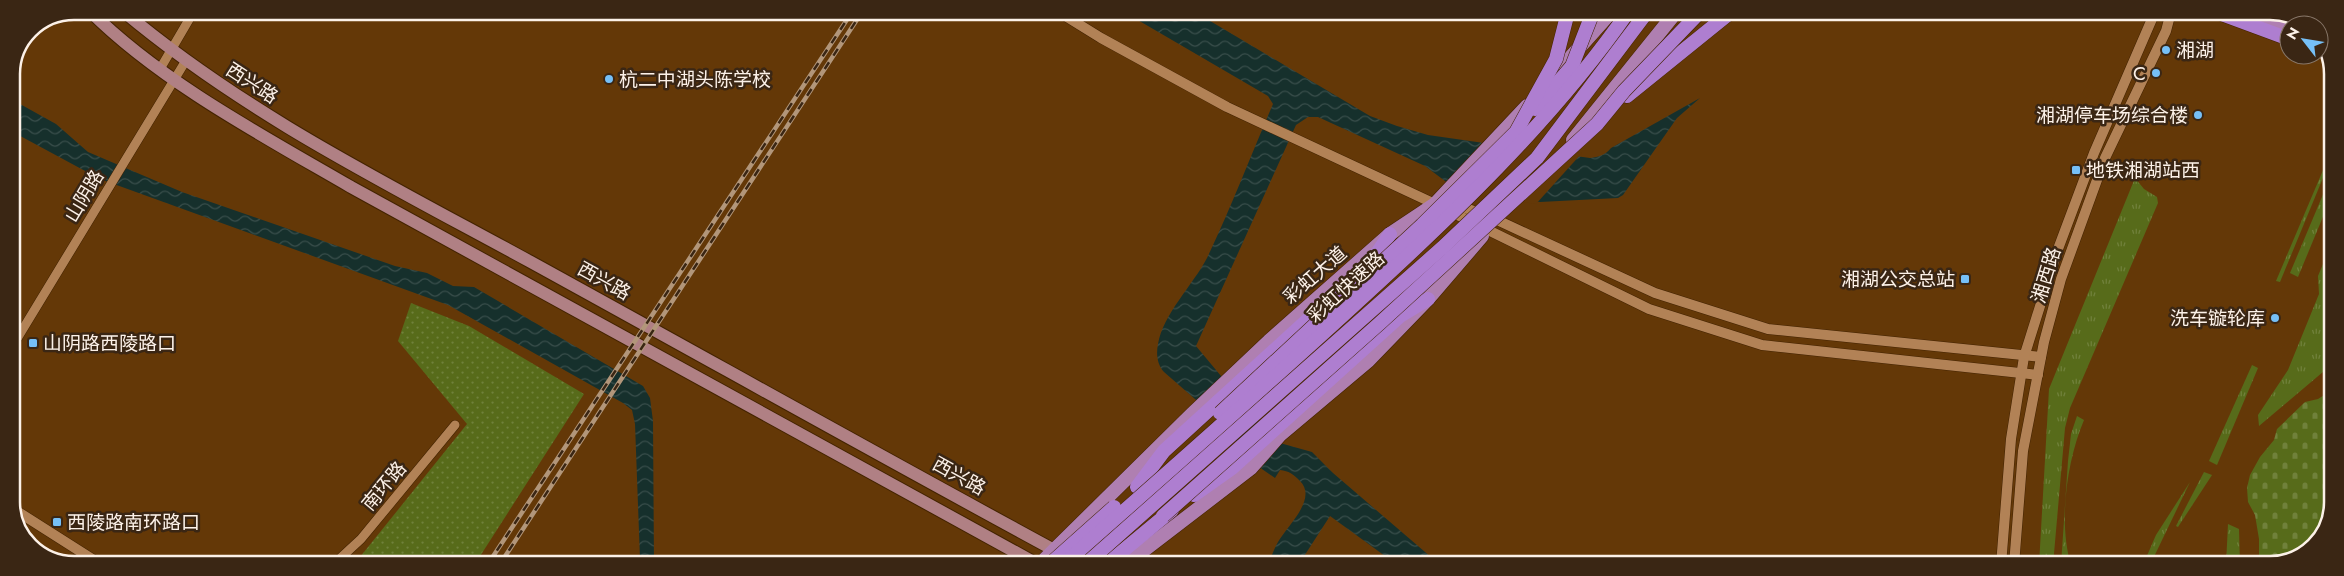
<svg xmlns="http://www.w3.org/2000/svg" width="2344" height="576" font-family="Jost,'Noto Sans SC',sans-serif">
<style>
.grass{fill:url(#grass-tufts)}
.cemetery{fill:url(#cemetery-stones)}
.park{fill:url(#park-dots)}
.water{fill:url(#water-waves)}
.pier{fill:#643807}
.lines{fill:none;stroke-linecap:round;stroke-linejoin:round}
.minor-casing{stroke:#422200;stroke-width:10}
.tertiary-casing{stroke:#422200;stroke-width:11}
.secondary-casing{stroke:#422200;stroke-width:14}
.primary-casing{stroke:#422200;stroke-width:15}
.trunk-casing{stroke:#422200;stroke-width:15}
.minor{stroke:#b28256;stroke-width:9}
.tertiary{stroke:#b28256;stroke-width:10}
.secondary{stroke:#b08084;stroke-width:12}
.primary{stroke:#af7fb1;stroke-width:14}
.trunk{stroke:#ae7ed0;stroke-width:14}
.rail-casing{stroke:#b2967a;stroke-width:4.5}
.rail{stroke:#3a2614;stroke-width:2.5;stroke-dasharray:8;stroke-linecap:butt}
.trunk-bridge-casing{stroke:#422200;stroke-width:15;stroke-linecap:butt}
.trunk-bridge{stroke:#ae7ed0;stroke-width:14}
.poi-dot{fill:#76c0f7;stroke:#3a2614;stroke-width:2}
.labels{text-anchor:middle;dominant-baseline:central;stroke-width:5;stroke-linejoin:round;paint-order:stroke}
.poi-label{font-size:19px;fill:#fcf1e8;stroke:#3a2614;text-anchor:start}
.street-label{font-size:19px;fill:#fcf1e8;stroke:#3a2614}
.rim{fill:none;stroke:#fcf1e8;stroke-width:2.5}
</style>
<defs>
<pattern id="grass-tufts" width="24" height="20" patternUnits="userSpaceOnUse" patternTransform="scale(1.25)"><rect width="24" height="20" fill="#576b1a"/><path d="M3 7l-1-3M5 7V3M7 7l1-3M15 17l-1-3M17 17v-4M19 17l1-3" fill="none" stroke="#70813b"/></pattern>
<pattern id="cemetery-stones" width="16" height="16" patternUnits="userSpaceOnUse" patternTransform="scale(1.25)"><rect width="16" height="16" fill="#576b1a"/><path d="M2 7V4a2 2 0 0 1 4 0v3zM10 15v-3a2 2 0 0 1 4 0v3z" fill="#70813b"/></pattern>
<pattern id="park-dots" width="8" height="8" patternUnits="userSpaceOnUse" patternTransform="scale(1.25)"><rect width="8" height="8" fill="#576b1a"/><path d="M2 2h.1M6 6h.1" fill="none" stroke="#70813b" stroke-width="1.8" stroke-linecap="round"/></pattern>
<pattern id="water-waves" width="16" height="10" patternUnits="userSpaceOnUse" patternTransform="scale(1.25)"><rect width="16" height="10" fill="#16302c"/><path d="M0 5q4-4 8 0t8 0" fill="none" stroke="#394e4b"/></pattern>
</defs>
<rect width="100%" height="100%" fill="#643807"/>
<g class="grass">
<polygon points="2332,149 2332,156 2280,282 2276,281"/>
<polygon points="2332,173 2332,195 2298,277 2290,273"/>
<polygon points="2135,178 2144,189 2157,197 2158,203 2070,408 2065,428 2053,565 2039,565 2049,389"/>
<polygon points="2323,264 2332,269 2332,361 2330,366 2259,426 2258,415 2288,370 2319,294 2318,276"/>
<polygon points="2252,365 2258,368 2217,465 2209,461"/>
<path d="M2077,416L2084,420C2067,460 2058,522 2071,565H2061L2068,461L2071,434Z"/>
<polygon points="2204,472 2212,475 2178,527 2176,526"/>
<polygon points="2190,482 2150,565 2143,565 2156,535"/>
<polygon points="2228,524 2239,529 2240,565 2226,565"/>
</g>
<polygon class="cemetery" points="2332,390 2331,515 2309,552 2271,565 2259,565 2259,539 2255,515 2248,502 2247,488 2250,475 2260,457 2274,440 2277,429 2305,402 2318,399"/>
<polygon class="park" points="411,303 469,326 584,394 475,564 359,564 356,562 467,424 398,341"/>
<g class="water">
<path d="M1124,12H1195L1370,116L1397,126L1428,135L1590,158C1599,157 1605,155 1611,148L1700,98L1677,118L1623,195L1618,198L1540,202L1457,190L1425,166L1318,117H1308L1296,125L1196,346L1266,430L1280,443L1312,452L1333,473L1439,564H1396L1330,516L1299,564H1269C1271,557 1274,549 1278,542C1287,526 1318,499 1300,481C1293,474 1289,471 1280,470L1275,478L1259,467L1211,413L1164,372C1157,364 1156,354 1158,344C1163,314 1193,285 1207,258C1231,208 1251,155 1273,104L1268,96Z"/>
<polygon points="11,99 56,124 88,152 182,192 395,266 427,273 453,286 474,287 643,386 650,398 653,421 654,564 638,564 640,559 635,424 632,410 623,403 448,305 100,179 11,131"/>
</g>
<polygon class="pier" points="1485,140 1582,153 1536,204 1457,192 1445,184"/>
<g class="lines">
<defs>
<g id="minor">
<polyline points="160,69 194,11"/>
<polyline points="12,347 185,62"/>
<polyline points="334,564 361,539 455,425"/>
</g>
<g id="tertiary">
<polyline points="1059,12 1101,38 1227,107 1435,204 1649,309 1762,345 2038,375"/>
<polyline points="1455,204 1497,220 1655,293 1768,329 2041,357"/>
<polyline points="12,508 100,564"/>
<polyline points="2001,565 2011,439 2024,357 2058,249 2094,153 2155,12"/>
<polyline points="2014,565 2023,451 2044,342 2061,279 2105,158 2166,31 2171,12"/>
</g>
<g id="secondary">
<path d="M90,11C161,82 265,137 351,187L1037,564"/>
<path d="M123,11C247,115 388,184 529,261C713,362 896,465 1080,564"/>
</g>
<g id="primary">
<polyline points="2242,12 2289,29"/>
<polyline points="2319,39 2320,40"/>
<polyline points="1545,86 1611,12"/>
<polyline points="1573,140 1676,12"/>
<polyline points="1040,564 1192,414 1269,341 1390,234 1435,204 1527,106"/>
<polyline points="1126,564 1251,468 1280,435 1368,361 1428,299 1482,236"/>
</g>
<g id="trunk">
<polyline points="2216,12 2289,39"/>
<polyline points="2280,13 2288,15"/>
<polyline points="2319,49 2325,52"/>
<polyline points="1627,96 1731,12"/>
<polyline points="1137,487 1164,451 1372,261 1390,234"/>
<polyline points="1194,495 1232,468 1400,316 1428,299"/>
<polyline points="1107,564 1172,510"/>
</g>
</defs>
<use href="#minor" class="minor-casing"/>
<use href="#tertiary" class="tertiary-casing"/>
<use href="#secondary" class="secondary-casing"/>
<use href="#primary" class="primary-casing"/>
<use href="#trunk" class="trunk-casing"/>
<use href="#minor" class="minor"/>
<use href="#tertiary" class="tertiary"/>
<use href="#secondary" class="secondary"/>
<use href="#primary" class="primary"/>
<use href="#trunk" class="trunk"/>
<defs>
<g id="rail">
<polyline points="488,564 852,12"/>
<polyline points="500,564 862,12"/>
</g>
</defs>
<use href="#rail" class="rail-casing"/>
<use href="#rail" class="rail"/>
<defs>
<g id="trunk-bridge">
<polyline points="1535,109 1572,66 1593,12"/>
<polyline points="1220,413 1422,225 1516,132 1556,59 1568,12"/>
<polyline points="1163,516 1380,323 1597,124 1624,91 1700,12"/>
<polyline points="1050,564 1114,507"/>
<path d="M1064,564C1160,479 1257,394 1352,307C1450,218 1552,121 1628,12"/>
<polyline points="1086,564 1442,248 1537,158 1647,12"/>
</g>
</defs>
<use href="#trunk-bridge" class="trunk-bridge-casing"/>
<use href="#trunk-bridge" class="trunk-bridge"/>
</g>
<g class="poi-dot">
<circle cx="2166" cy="50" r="5"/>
<circle cx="2156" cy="73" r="5"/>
<circle cx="609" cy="79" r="5"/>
<circle cx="2198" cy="115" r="5"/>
<rect x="2071" y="165" width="10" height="10" rx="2.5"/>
<rect x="1960" y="274" width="10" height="10" rx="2.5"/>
<circle cx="2275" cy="318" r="5"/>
<rect x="28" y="338" width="10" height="10" rx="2.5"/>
<rect x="52" y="517" width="10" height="10" rx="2.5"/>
</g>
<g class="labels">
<g class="poi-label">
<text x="2176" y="50">湘湖</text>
<text x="2146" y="73" text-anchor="end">C</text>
<text x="619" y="79">杭二中湖头陈学校</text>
<text x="2188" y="115" text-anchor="end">湘湖停车场综合楼</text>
<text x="2086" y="170">地铁湘湖站西</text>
<text x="1955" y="279" text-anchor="end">湘湖公交总站</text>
<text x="2265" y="318" text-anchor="end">洗车镟轮库</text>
<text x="43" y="343">山阴路西陵路口</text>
<text x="67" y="522">西陵路南环路口</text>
</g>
<g class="street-label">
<text transform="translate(252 83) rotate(33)">西兴路</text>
<text transform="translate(84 196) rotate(-59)">山阴路</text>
<text transform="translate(1315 275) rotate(-41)">彩虹大道</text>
<text transform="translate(2046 275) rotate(-73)">湘西路</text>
<text transform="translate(604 281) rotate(29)">西兴路</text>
<text transform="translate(1346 287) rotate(-42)">彩虹快速路</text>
<text transform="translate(959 476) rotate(29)">西兴路</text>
<text transform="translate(384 486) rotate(-50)">南环路</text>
</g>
</g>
<path d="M0 0H2344V576H0ZM74 20H2270A54 54 0 0 1 2324 74V502A54 54 0 0 1 2270 556H74A54 54 0 0 1 20 502V74A54 54 0 0 1 74 20Z" fill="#3a2614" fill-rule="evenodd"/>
<path class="rim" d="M74 20H2270A54 54 0 0 1 2324 74V502A54 54 0 0 1 2270 556H74A54 54 0 0 1 20 502V74A54 54 0 0 1 74 20Z"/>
<g transform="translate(2304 40) rotate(301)"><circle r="24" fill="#3a2614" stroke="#887769"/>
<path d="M0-4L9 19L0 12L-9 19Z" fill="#76c0f7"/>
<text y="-8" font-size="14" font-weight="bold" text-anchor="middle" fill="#fcf1e8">N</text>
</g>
</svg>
